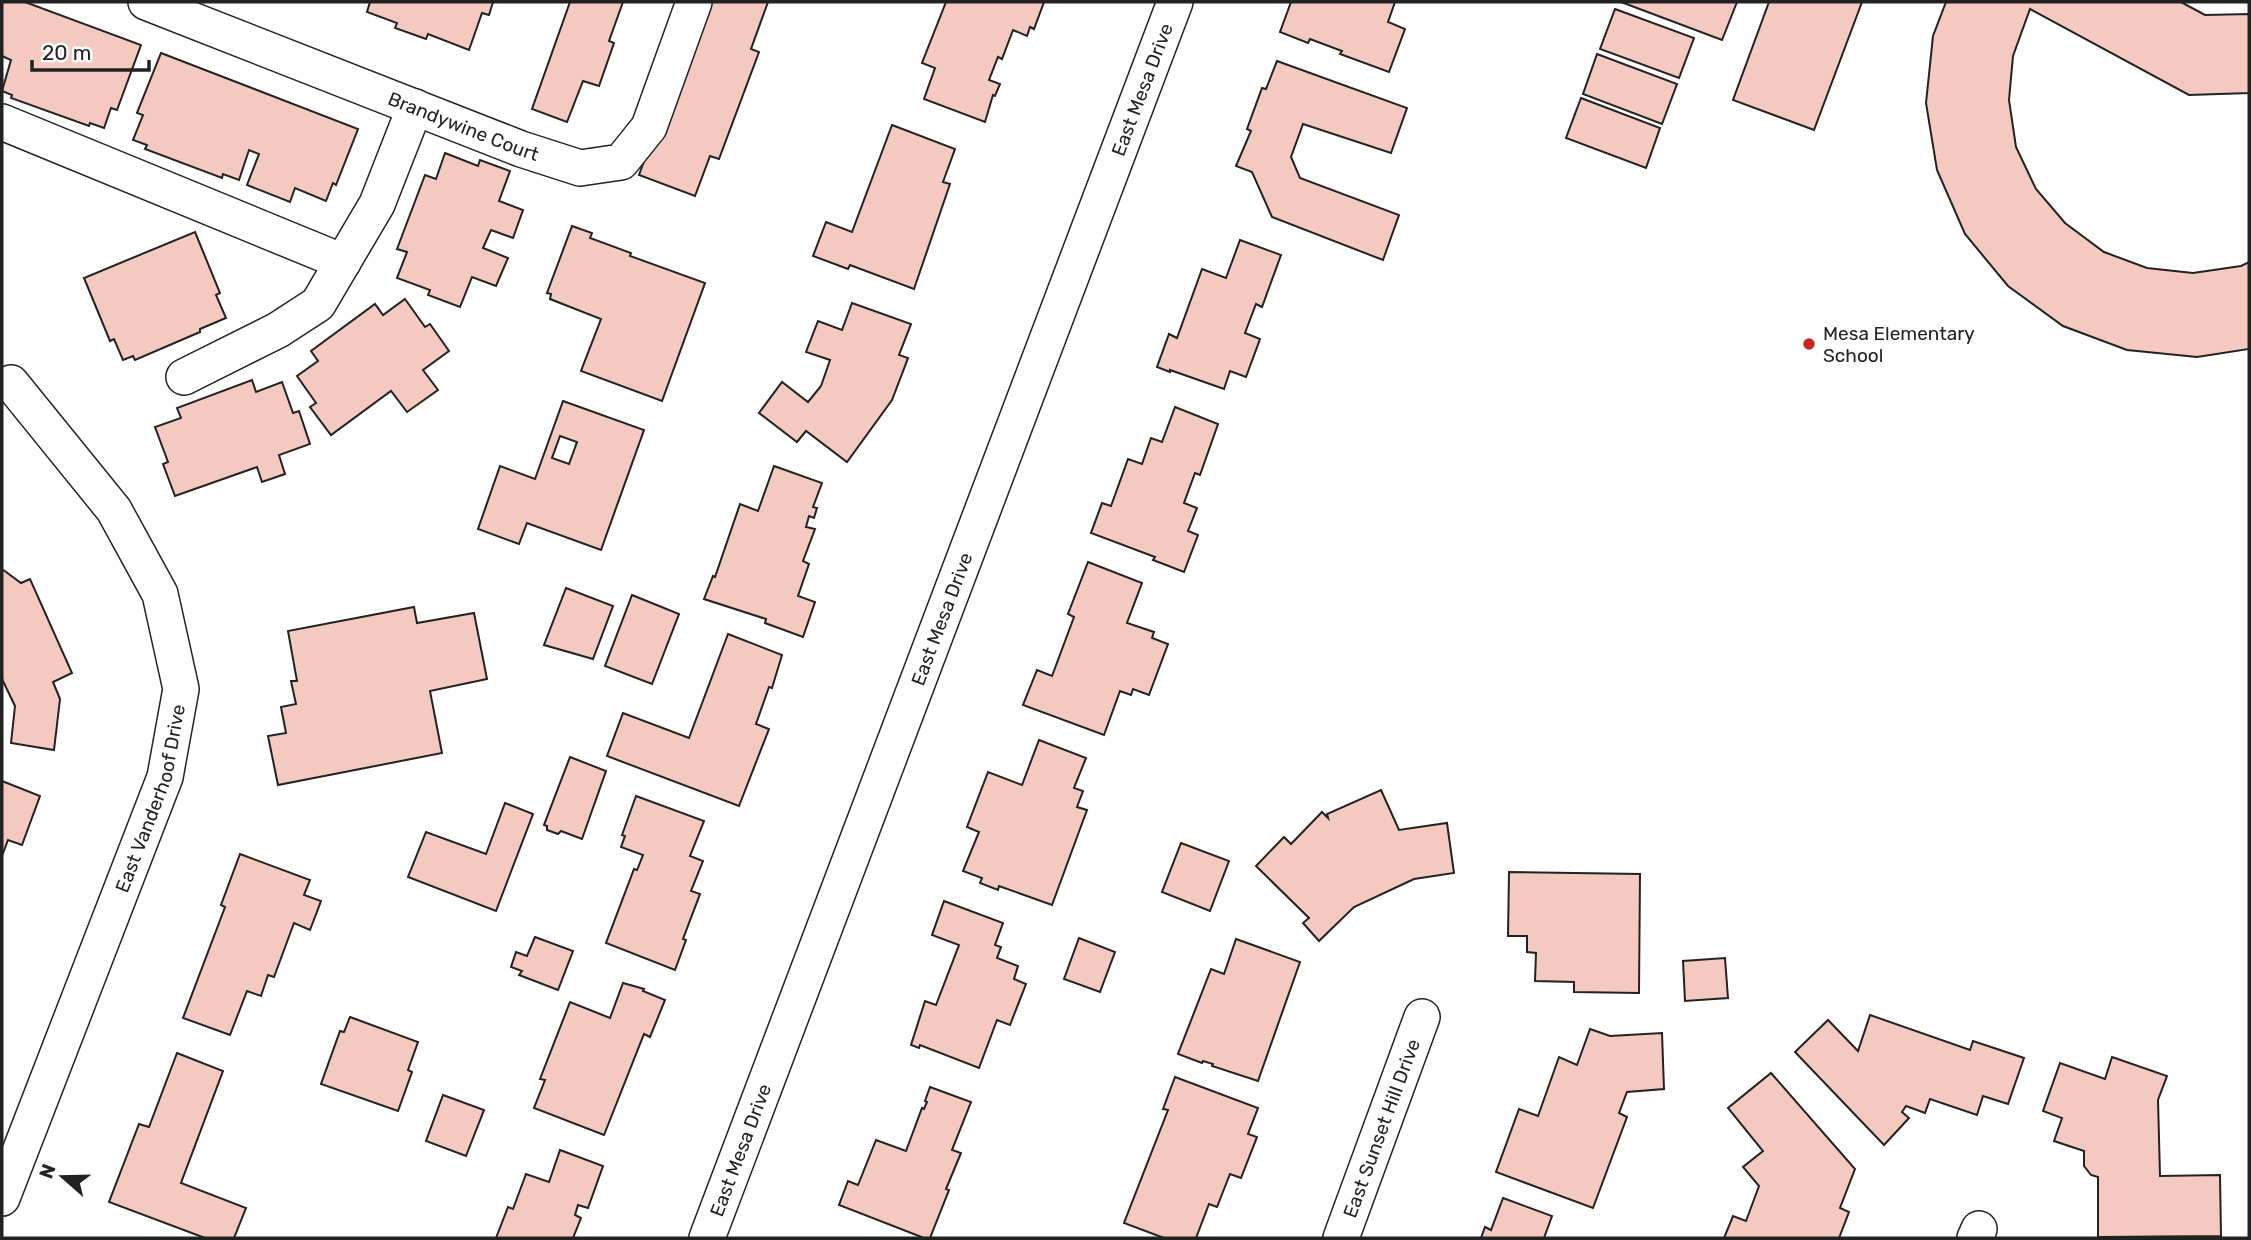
<svg xmlns="http://www.w3.org/2000/svg" width="2251" height="1240" font-family="Rubik,sans-serif">
<style>
.building{fill:#f3c9c0;stroke:#222;stroke-width:2;fill-rule:evenodd}
.lines{fill:none;stroke-linecap:round;stroke-linejoin:round}
.street-casing{stroke:#222;stroke-width:38}
.street{stroke:#fff;stroke-width:35}
.poi-dot{fill:#c62828;stroke:#fff;stroke-width:2.5}
.labels{text-anchor:middle;dominant-baseline:central;stroke-width:5;stroke-linejoin:round;paint-order:stroke}
.street-label{font-size:19px;fill:#222;stroke:#fff}
.poi-label{font-size:19px;fill:#222;stroke:#fff;text-anchor:start}
</style>
<rect width="100%" height="100%" fill="#fff"/>
<g class="building">
<polygon points="2,2 25,2 141,45 117,110 111,108 104,128 90,123 89,126 11,98 12,95 2,91 11,60 2,56"/>
<polygon points="370,2 493,2 489,15 482,13 469,50 428,34 426,39 395,28 397,23 367,12"/>
<polygon points="570,2 623,2 609,41 614,43 599,86 583,81 567,122 532,109"/>
<polygon points="702,2 768,2 751,49 759,52 719,159 710,156 695,196 639,175"/>
<polygon points="946,2 1044,2 1034,29 1030,27 1027,36 1013,30 1002,59 998,57 989,80 1000,84 995,96 993,95 985,122 924,99 935,68 922,63"/>
<polygon points="1291,2 1395,2 1388,22 1405,29 1389,72 1340,54 1342,51 1310,39 1308,43 1280,32"/>
<polygon points="1621,2 1737,2 1722,40"/>
<polygon points="1769,2 1862,2 1814,130 1733,100"/>
<polygon points="1946,2 2181,2 2205,15 2249,14 2249,93 2189,95 2030,9 2013,56 2009,100 2016,147 2036,189 2065,223 2104,252 2147,268 2193,273 2241,266 2249,262 2249,349 2197,357 2127,350 2063,326 2008,286 1965,234 1937,170 1926,103 1933,36"/>
<polygon points="1615,9 1694,38 1679,78 1600,49"/>
<polygon points="161,53 358,129 336,185 333,183 326,201 295,188 290,202 247,185 259,154 249,150 239,180 223,174 222,178 145,149 147,145 133,140 143,115 137,113"/>
<polygon points="1597,54 1677,84 1662,124 1583,94"/>
<polygon points="1277,61 1407,108 1391,153 1303,124 1291,157 1300,178 1399,215 1383,260 1272,217 1252,172 1236,166 1251,131 1247,129 1262,88 1266,89"/>
<polygon points="1581,98 1660,128 1646,168 1566,138"/>
<polygon points="892,125 955,149 943,182 950,184 914,289 850,265 848,269 813,256 826,222 852,232"/>
<polygon points="445,153 478,166 480,160 510,171 499,201 523,210 513,238 491,230 483,248 508,258 496,286 472,277 460,307 428,295 430,290 397,278 407,252 397,249 425,175 436,179"/>
<polygon points="572,226 592,233 590,238 631,253 630,256 705,283 662,401 581,371 601,319 550,299 551,294 547,293"/>
<polygon points="195,232 220,293 216,295 226,318 200,329 200,332 135,360 133,356 123,360 114,339 110,341 84,278"/>
<polygon points="1240,240 1281,255 1262,307 1256,304 1245,333 1260,339 1246,377 1230,371 1224,389 1170,370 1170,372 1157,367 1169,334 1177,338 1202,269 1226,278"/>
<polygon points="405,299 425,327 430,324 449,351 423,370 438,390 407,412 391,391 331,435 310,407 316,403 297,376 318,361 311,351 375,304 383,315"/>
<polygon points="852,303 911,324 899,355 908,358 892,400 847,462 806,431 797,442 759,413 782,382 808,402 821,386 830,360 806,352 818,321 842,330"/>
<polygon points="252,380 256,392 282,382 293,413 299,411 310,444 279,455 285,474 262,482 257,467 175,496 163,464 168,462 155,427 181,418 177,408"/>
<path d="M563,401L644,430L601,550L527,523L519,544L478,529L500,466L535,479ZM560,436L577,442L569,464L552,458Z"/>
<polygon points="1175,407 1218,424 1200,475 1195,473 1184,503 1197,508 1188,531 1198,535 1184,572 1153,560 1155,557 1091,533 1102,503 1111,506 1128,459 1142,464 1151,438 1162,442"/>
<polygon points="774,466 822,483 813,507 817,508 814,518 809,516 806,527 815,529 803,561 809,564 798,596 815,602 803,637 765,623 766,619 704,599 713,576 715,577 740,504 758,511"/>
<polygon points="1088,562 1142,583 1127,623 1154,632 1152,638 1168,644 1149,695 1133,689 1131,695 1120,691 1104,735 1023,705 1037,670 1052,676 1074,617 1068,614"/>
<polygon points="2,569 21,583 30,579 72,673 53,682 60,699 54,750 11,743 15,706 2,679"/>
<polygon points="566,588 613,606 593,659 544,645"/>
<polygon points="632,595 679,614 652,684 605,666"/>
<polygon points="414,607 417,623 474,613 487,679 430,691 442,753 278,785 268,736 286,733 281,707 296,704 291,681 297,681 288,631"/>
<polygon points="728,634 782,655 772,688 769,687 756,724 769,729 739,806 607,756 623,713 689,738"/>
<polygon points="1039,740 1086,758 1074,788 1083,791 1077,807 1087,810 1052,905 999,886 998,890 980,883 982,878 963,871 979,832 967,827 988,772 1022,785"/>
<polygon points="570,757 606,771 582,839 561,831 558,834 547,830 547,826 544,825"/>
<polygon points="2,781 40,796 22,845 8,840 2,856"/>
<polygon points="1381,790 1399,830 1447,823 1454,873 1414,879 1354,907 1319,941 1303,923 1309,918 1256,866 1284,837 1291,844 1322,812 1328,818 1327,814"/>
<polygon points="636,796 704,821 690,856 703,861 691,891 700,894 683,939 686,940 675,970 606,943 634,869 637,870 643,855 621,847 625,836 622,835"/>
<polygon points="505,803 533,814 496,911 408,877 426,832 486,854"/>
<polygon points="1181,843 1229,861 1210,911 1162,892"/>
<polygon points="240,854 310,880 304,895 321,901 310,930 294,923 274,977 268,975 261,996 247,991 230,1035 183,1018 225,907 221,905"/>
<polygon points="1509,872 1640,874 1639,993 1574,992 1574,982 1535,981 1536,953 1527,952 1527,936 1508,936"/>
<polygon points="944,901 1003,923 995,945 1001,947 997,958 1018,966 1014,979 1026,984 1010,1025 997,1020 979,1068 920,1045 919,1048 911,1045 925,1001 936,1005 959,945 932,935"/>
<polygon points="535,937 573,951 558,990 519,975 522,971 511,967 516,952 527,956"/>
<polygon points="1079,938 1115,952 1100,992 1064,979"/>
<polygon points="1236,939 1300,962 1258,1081 1212,1066 1213,1064 1203,1061 1202,1063 1178,1054 1211,969 1224,974"/>
<polygon points="1725,958 1728,998 1685,1001 1683,961"/>
<polygon points="623,983 644,989 643,991 665,1000 650,1037 644,1034 604,1135 534,1108 545,1080 540,1079 570,1002 610,1018"/>
<polygon points="1870,1015 1970,1050 1973,1041 2024,1058 2008,1104 1983,1096 1977,1115 1930,1099 1925,1113 1906,1106 1902,1112 1909,1118 1884,1145 1795,1052 1828,1020 1858,1051"/>
<polygon points="350,1017 418,1042 408,1070 412,1072 398,1111 321,1084 340,1031 344,1032"/>
<polygon points="1590,1029 1610,1036 1662,1033 1664,1089 1627,1092 1619,1113 1627,1117 1593,1208 1496,1172 1519,1109 1538,1116 1559,1057 1577,1065"/>
<polygon points="177,1053 223,1071 181,1183 246,1208 234,1238 205,1238 109,1202 139,1124 149,1127"/>
<polygon points="2112,1057 2167,1076 2158,1100 2160,1176 2220,1175 2221,1236 2098,1237 2098,1177 2091,1175 2084,1166 2084,1151 2054,1141 2062,1118 2043,1111 2060,1063 2105,1079"/>
<polygon points="1771,1073 1855,1169 1840,1208 1849,1212 1839,1238 1724,1238 1733,1216 1746,1221 1759,1186 1743,1167 1763,1151 1728,1108"/>
<polygon points="1175,1077 1258,1108 1248,1134 1257,1137 1241,1178 1230,1174 1217,1207 1209,1204 1196,1238 1164,1238 1124,1223 1168,1110 1163,1109"/>
<polygon points="930,1087 971,1102 952,1150 961,1153 946,1189 949,1190 930,1238 924,1238 839,1205 848,1181 858,1185 876,1140 906,1151 922,1108 924,1109 927,1102 925,1101"/>
<polygon points="443,1095 484,1110 466,1156 426,1141"/>
<polygon points="560,1150 603,1166 588,1208 578,1205 575,1215 581,1218 573,1238 496,1238 508,1207 513,1209 526,1174 549,1182"/>
<polygon points="1503,1198 1552,1216 1544,1238 1481,1238 1485,1227 1491,1230"/>
</g>
<g class="lines">
<defs>
<g id="street">
<path id="s1" d="M146,2L521,149L580,168L621,162L649,127L694,2"/>
<polyline points="2,122 343,262"/>
<polyline points="184,377 278,330 318,304 377,204 415,107"/>
<path id="s2" d="M2,1198L165,777L181,689L160,594L114,510L11,383"/>
<path id="s3" d="M707,1238L1175,2"/>
<path id="s4" d="M1341,1238L1422,1017"/>
<polyline points="1975,1238 1979,1229"/>
</g>
</defs>
<use href="#street" class="street-casing"/>
<use href="#street" class="street"/>
</g>
<circle class="poi-dot" cx="1809" cy="344" r="7"/>
<g class="labels">
<g class="street-label">
<text stroke="none"><textPath href="#s3" startOffset="1228">East Mesa Drive</textPath></text>
<text stroke="none"><textPath href="#s1" startOffset="341">Brandywine Court</textPath></text>
<text stroke="none"><textPath href="#s3" startOffset="662">East Mesa Drive</textPath></text>
<text stroke="none"><textPath href="#s2" startOffset="427">East Vanderhoof Drive</textPath></text>
<text stroke="none"><textPath href="#s4" startOffset="117">East Sunset Hill Drive</textPath></text>
<text stroke="none"><textPath href="#s3" startOffset="94">East Mesa Drive</textPath></text>
</g>
<g class="poi-label">
<text x="1823" y="333">Mesa Elementary<tspan x="1823" dy="22">School</tspan></text>
</g>
</g>
<rect width="2251" height="1240" fill="none" stroke="#222222" stroke-width="7"/>
<g transform="translate(63 1177) rotate(290)" stroke="#ffffff" stroke-width="5" paint-order="stroke">
<path d="M0-5L12 26L0 18L-12 26Z" fill="#222222"/>
<text y="-10" font-size="19" font-weight="bold" text-anchor="middle" fill="#222222">N</text>
</g>
<path d="M32 60v10h117v-10" fill="none" stroke="#222222" stroke-width="3.5"/>
<text x="42" y="60" font-size="21" fill="#222222" stroke="#ffffff" stroke-width="5" paint-order="stroke">20 m</text>
</svg>
